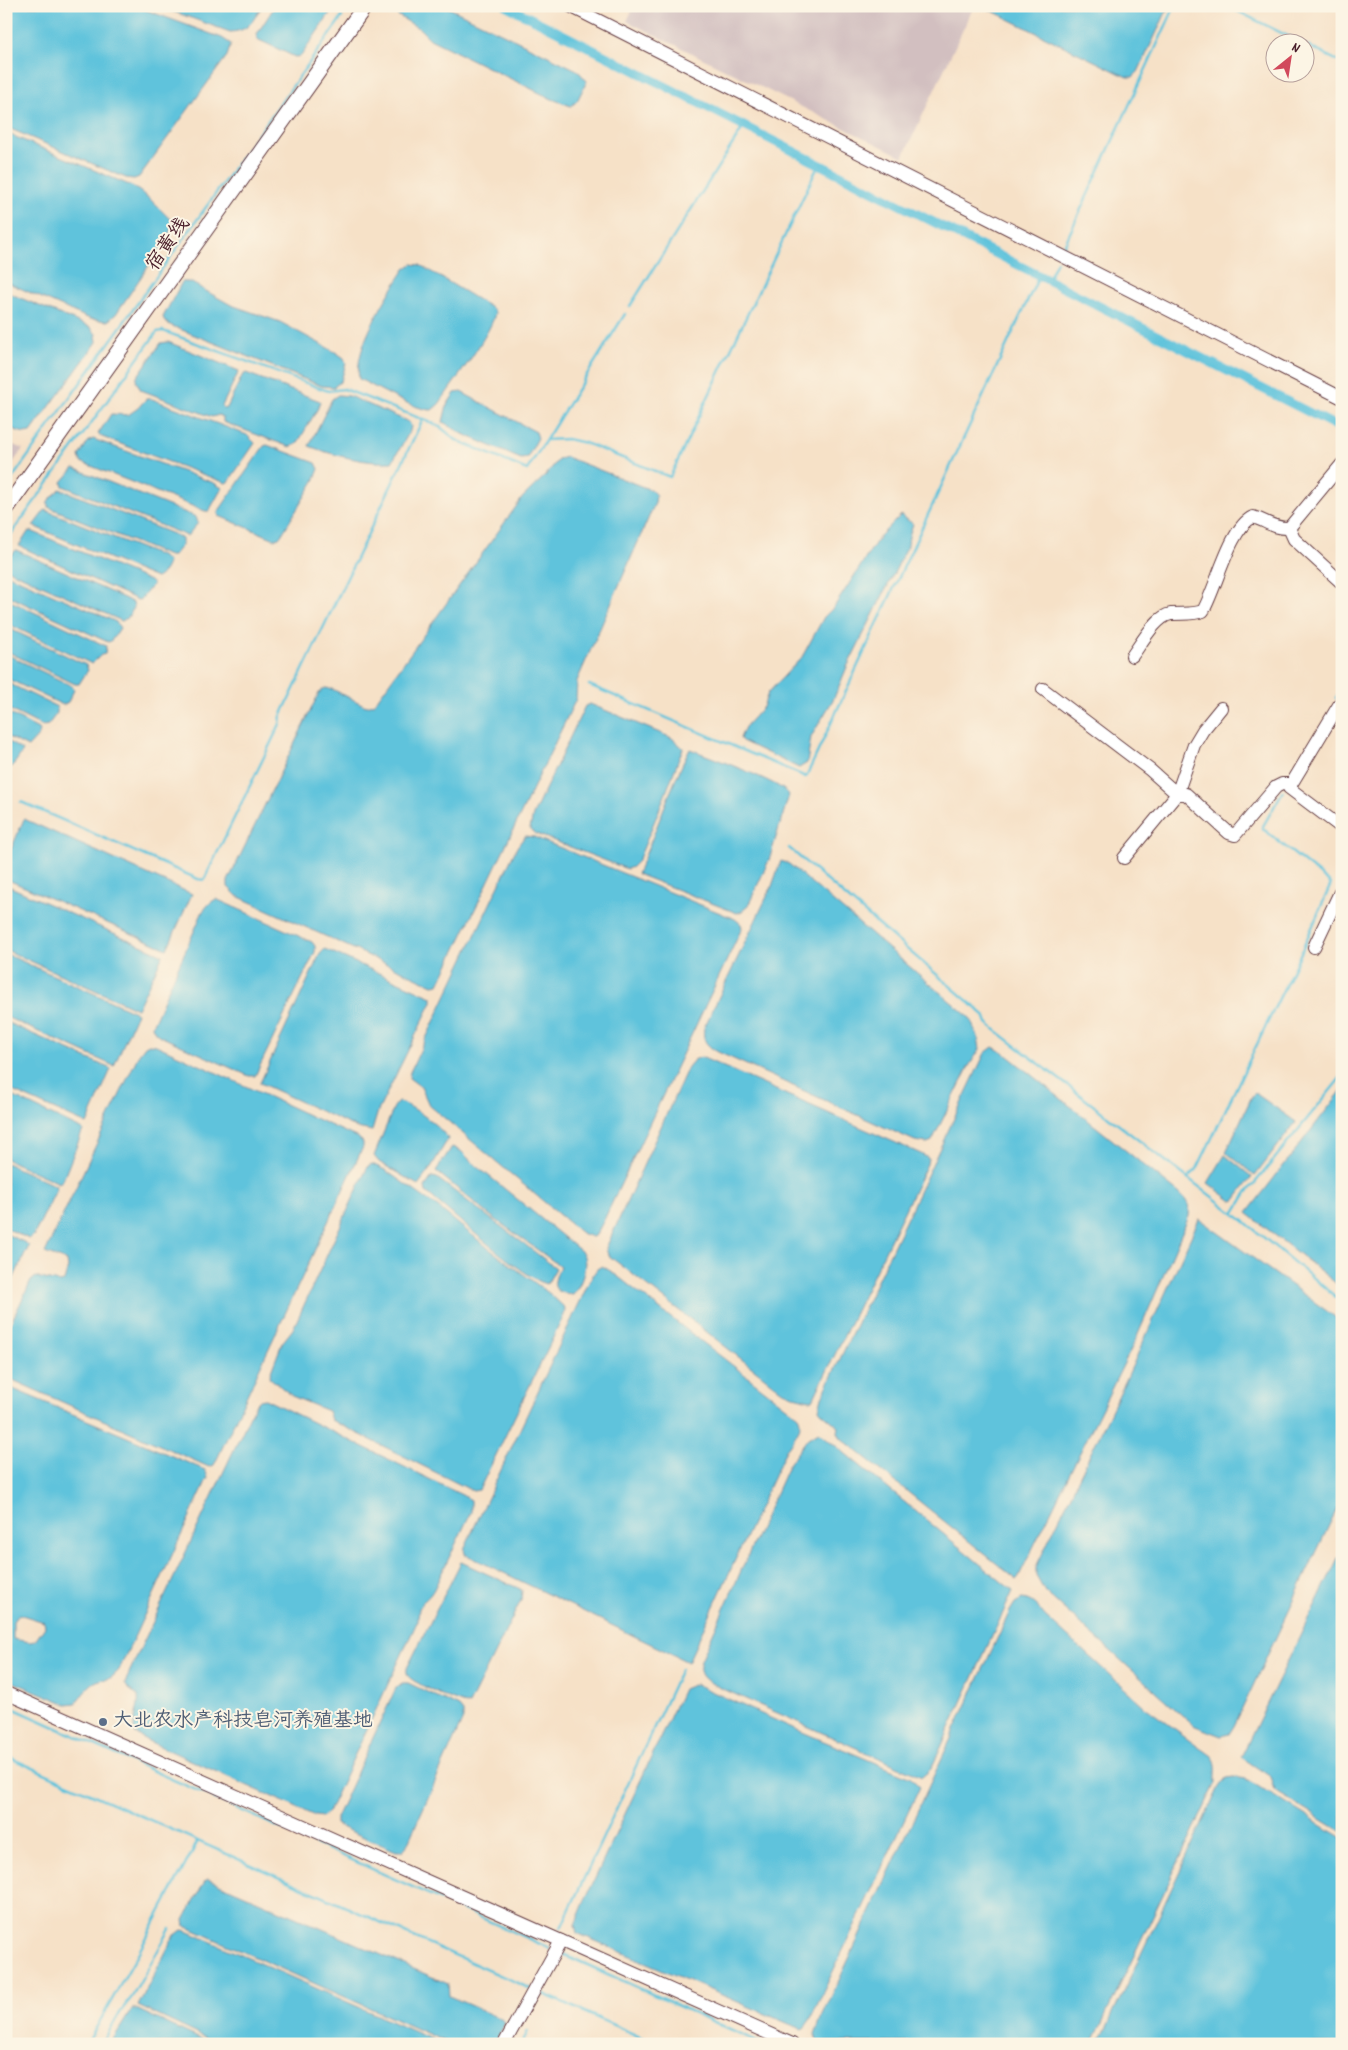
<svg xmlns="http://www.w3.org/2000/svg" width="1348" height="2050" font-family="Dekko,'LXGW WenKai TC',sans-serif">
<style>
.industrial{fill:#d2bfc0}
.water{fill:#5ec3dc;stroke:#547184;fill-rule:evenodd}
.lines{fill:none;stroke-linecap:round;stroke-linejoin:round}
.stream{stroke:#5ec3dc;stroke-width:2.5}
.canal{stroke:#5ec3dc;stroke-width:9}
.minor-casing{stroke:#643c42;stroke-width:14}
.major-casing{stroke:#643c42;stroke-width:17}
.minor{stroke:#fff;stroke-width:12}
.major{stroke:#fff;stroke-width:15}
.service-dot{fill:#5c6f8a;stroke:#fcf5e5;stroke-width:2}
.labels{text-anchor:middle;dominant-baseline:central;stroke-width:4;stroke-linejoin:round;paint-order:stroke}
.street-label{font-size:20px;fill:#4a1f2b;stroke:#fcf5e5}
.service-label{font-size:20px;fill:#4e5e75;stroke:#fcf5e5;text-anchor:start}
</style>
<rect width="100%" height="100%" fill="#fcf5e5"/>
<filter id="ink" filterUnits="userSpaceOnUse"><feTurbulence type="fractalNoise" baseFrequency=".02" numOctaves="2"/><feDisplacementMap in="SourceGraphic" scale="10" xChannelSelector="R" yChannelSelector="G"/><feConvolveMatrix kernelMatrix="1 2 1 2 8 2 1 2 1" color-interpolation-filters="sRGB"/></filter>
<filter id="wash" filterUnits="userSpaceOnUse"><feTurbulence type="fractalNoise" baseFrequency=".0096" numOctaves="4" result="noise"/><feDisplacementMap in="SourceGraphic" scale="20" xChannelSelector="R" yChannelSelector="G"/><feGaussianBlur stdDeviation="1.12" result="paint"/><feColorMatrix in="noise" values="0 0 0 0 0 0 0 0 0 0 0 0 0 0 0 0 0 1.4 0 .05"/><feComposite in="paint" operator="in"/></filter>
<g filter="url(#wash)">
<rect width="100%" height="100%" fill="#f6e1c7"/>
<g class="industrial">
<polygon points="634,6 974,6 903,157 627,21"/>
<polygon points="6,442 23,449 6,472"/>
</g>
<g class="water">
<polygon points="6,6 135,6 222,38 231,44 227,56 139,177 134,179 126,178 6,127"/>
<path d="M158,6H262C252,22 249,31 230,32Z"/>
<polygon points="275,6 322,6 330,13 301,56 295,57 257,39 257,34"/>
<polygon points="401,6 445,6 577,70 587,81 577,101 571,106 552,99 430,39 420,29 397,15"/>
<polygon points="982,6 1169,6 1138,72 1133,77 1127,77"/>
<polygon points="6,133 134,187 151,200 173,222 168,237 116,314 108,321 90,319 6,282"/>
<path d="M412,264L420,265L490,307L495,312C494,330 451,386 439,404L432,410C414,410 376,387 359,379C353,348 388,295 405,269Z"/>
<polygon points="182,282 190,282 231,305 280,322 337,353 344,358 346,363 341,381 334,387 322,386 172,326 165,322 163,317"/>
<polygon points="6,292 90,327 96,334 97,342 31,432 24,433 6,427"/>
<polygon points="168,342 239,371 222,406 224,409 227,408 242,376 246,373 320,401 318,408 297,444 290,447 223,422 223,417 219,415 212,417 141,390 136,381 137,377 161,343"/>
<polygon points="461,392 536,432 538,438 527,458 521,459 463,434 443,422 447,405 455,393"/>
<path d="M338,395L349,396L409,422L411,426L410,431L392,462C367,464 332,455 309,446L332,399Z"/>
<polygon points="146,399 152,399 247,435 255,443 229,481 226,483 102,437 98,434 111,414 128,415 138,408"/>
<polygon points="93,439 214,483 222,488 209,511 205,511 81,462 79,456 88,442"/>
<polygon points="267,445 316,463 319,469 314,481 282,534 279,538 275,539 219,516 218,512 264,446"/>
<polygon points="566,457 651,490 656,495 655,503 577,681 576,699 439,984 433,985 237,896 228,887 228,881 319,693 325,688 332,689 366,706 374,704 523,497 545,476 559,459"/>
<polygon points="74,468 196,517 198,523 187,536 63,486 62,482"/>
<polygon points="60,489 178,536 182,539 182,545 173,556 169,556 48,507 48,501"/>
<path d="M45,510L163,557L168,562C167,568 161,576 156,578L33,526Z"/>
<polygon points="901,515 913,524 909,536 908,545 847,667 834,698 811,737 807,763 799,768 742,741 740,738 745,727 763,707 768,693 802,657 824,617 834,607 880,536"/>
<polygon points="31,531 150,581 153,584 141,599 138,600 19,546 28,532"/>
<polygon points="16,550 126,599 133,603 134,608 127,618 122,621 6,569 6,560"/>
<polygon points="6,574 112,620 116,622 120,628 111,641 108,642 6,595"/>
<polygon points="6,599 106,646 105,654 101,655 92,664 6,623"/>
<polygon points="6,627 86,665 88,670 79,684 75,684 6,651"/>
<polygon points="6,654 72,686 74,690 68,702 63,705 6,678"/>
<polygon points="6,682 57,707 57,713 48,725 42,726 6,708"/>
<polygon points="590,704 672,738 683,748 662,803 638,861 632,867 627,869 534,833 530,829 533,815 585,706"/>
<polygon points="6,712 40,730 39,735 28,747 6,736"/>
<polygon points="6,740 23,751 12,767 6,765"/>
<path d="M690,749C707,756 784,783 789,795L769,860L748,906L742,911L737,913L637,874C656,833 669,789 690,749Z"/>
<polygon points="24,819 192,894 167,949 6,879 6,861"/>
<polygon points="525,836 534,837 735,919 741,924 742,928 603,1222 596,1235 592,1237 581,1233 429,1105 421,1087 409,1078 410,1072 517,847"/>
<path d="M781,861L789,864L970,1018L978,1037L980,1049L969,1066L932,1141L927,1143L915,1141L718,1052C707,1046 702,1041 704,1028L772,886Z"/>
<polygon points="6,885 163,955 137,1009 6,950"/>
<polygon points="216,899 312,942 315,946 315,952 255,1076 249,1076 160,1036 155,1032 152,1026 203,911 210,903"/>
<polygon points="325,949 432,997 432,1002 378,1111 372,1131 357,1128 260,1083 320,954"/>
<polygon points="6,954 137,1013 114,1066 6,1017"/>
<polygon points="6,1022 111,1069 87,1124 6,1088"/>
<polygon points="149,1044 156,1045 358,1138 363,1142 363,1147 218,1457 214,1465 209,1467 6,1377 6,1333 31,1281 36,1277 58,1282 64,1281 68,1267 67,1261 45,1253 139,1054 145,1046"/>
<path d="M993,1047L1004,1053L1180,1194C1187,1201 1190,1205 1189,1216L1136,1339L1017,1580L841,1438L838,1432L839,1427L821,1412L819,1409L822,1397L985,1053Z"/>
<path d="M701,1057L921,1154L928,1158L927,1164L813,1400C803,1400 791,1394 781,1390L608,1255L606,1248L688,1067L694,1060Z"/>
<polygon points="1342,1090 1342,1288 1247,1213"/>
<polygon points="6,1093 83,1130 63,1180 59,1183 6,1159"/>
<polygon points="1255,1093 1296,1122 1255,1176 1226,1152 1252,1096"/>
<path d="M398,1102C410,1103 442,1128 448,1139L430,1169L418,1185L379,1162L374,1156L394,1107Z"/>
<path d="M452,1147L461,1151L473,1163L582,1252C589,1263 582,1285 573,1294C548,1293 554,1282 560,1266L492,1217L436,1171Z"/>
<polygon points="1225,1155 1252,1177 1235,1200 1232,1201 1208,1183"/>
<polygon points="6,1163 56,1186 56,1190 34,1235 29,1239 6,1228"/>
<polygon points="372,1164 385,1170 439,1208 488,1248 550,1294 565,1308 564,1315 479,1490 473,1491 331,1420 328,1411 292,1396 269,1377 282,1343 293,1329 368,1166"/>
<path d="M432,1177L437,1178L556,1268L547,1284C527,1281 447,1209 426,1192L425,1187Z"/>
<polygon points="1199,1219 1342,1322 1342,1498 1234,1726 1229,1734 1221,1736 1193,1725 1045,1592 1036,1576 1036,1567 1125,1382"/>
<polygon points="6,1234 26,1243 29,1246 6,1294"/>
<path d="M602,1266L612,1272L798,1416C805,1427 792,1440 786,1450L688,1662L473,1558L465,1554L464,1549L591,1278L597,1269Z"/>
<path d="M6,1386L205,1470L208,1477L119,1670C107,1684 107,1676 95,1682C87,1686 82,1697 76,1703L67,1704L6,1679ZM19,1614L44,1622L45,1627L35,1641L30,1642L13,1639V1621Z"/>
<path d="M265,1399L466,1497L471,1500V1512L434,1589C425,1605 418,1598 418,1620L329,1810L322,1817L315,1816L146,1740L135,1733C131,1721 140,1708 138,1696L128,1688L125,1684L129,1673L255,1405L260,1400Z"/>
<path d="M819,1432L1013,1591L931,1769L922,1777L721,1688C707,1681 696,1677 701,1660L789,1464L808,1438Z"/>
<polygon points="1342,1550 1342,1832 1275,1791 1271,1777 1241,1757"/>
<path d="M461,1562L518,1588L522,1590L521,1600L469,1705C460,1704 413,1683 408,1676C406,1673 407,1671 407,1668Z"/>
<path d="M1022,1599C1033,1600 1038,1608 1045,1616L1145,1707L1212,1756C1219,1764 1215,1773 1216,1783L1092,2044L818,2042L815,2035L821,2019L1010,1611L1015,1603Z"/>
<polygon points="402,1683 408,1683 459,1707 463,1712 463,1719 406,1847 402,1851 396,1851 343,1828 336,1824 336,1818 396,1688"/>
<polygon points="695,1684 788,1726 911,1778 920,1787 810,2020 804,2028 801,2029 577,1933 575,1925 586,1898 683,1689"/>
<polygon points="1234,1777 1246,1779 1342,1838 1342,2044 1099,2044 1219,1787 1226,1778"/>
<polygon points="208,1879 448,1984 449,1996 501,2019 505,2022 504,2025 494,2044 451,2044 185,1926 184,1920 205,1881"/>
<polygon points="182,1930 187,1931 442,2044 219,2044 138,2006 174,1936"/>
<polygon points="132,2009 136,2009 211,2044 110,2044"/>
</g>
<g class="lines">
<g class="stream">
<polyline points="1227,6 1300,42"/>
<polyline points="1306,45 1342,63"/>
<polyline points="1063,248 1175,6"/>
<polyline points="1048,280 1057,261"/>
<polyline points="630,306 744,126"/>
<polyline points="546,440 567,439 585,443 670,477 819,164"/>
<polyline points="6,487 342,17"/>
<polyline points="6,541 157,332 163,331 328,391 344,389 432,423 439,426 456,440 527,470 625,314"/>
<polyline points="589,685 806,777 1039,276"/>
<polyline points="1336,698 1342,689"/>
<polyline points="21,802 198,879 204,880 280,724 281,716 423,419"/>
<polyline points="789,848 984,1015 987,1023 998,1032 1245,1222 1342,1302"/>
<polyline points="1188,1178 1197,1169 1299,957 1331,884 1262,828 1283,791"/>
<polyline points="1234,1214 1246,1194 1342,1076"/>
<polyline points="8,1706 549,1948"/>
<polyline points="6,1756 531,1989"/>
<polyline points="561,1928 681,1669"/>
<polyline points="563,1954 763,2044"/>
<polyline points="539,1992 656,2044"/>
<polyline points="87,2044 140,1950 198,1841"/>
<polyline points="102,2044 120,2012 132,1997 170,1929"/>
<polyline points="522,2044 528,2031"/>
</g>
<polyline class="canal" points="507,6 1342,429"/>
</g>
</g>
<g filter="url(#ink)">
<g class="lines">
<defs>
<g id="minor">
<polyline points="570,6 1342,398"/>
<polyline points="1289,528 1294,539 1342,583"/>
<path d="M1132,656C1141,644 1156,616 1171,614C1183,613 1192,615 1203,611C1216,589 1230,527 1253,517C1266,521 1275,529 1289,528L1342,464"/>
<polyline points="1043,689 1150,770 1177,794 1194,745 1203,730 1221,708"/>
<polyline points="1342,700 1289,788 1342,828"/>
<polyline points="1124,858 1177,794 1186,794 1229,833 1235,835 1276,787 1282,784 1291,784"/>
<polyline points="1314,947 1342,888"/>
<polyline points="6,1693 792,2044"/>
<polyline points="504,2044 561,1941"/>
</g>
<polyline id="major" points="6,509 365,6"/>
</defs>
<use href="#minor" class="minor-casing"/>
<use href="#major" class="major-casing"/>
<use href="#minor" class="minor"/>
<use href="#major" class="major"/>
</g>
</g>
<circle class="service-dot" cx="103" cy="1722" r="5"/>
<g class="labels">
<g class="street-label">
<text transform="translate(169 245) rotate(-55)">宿黄线</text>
</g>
<g class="service-label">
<text x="113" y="1722">大北农水产科技皂河养殖基地</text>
</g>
</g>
<rect width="1348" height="2050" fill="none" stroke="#fcf5e5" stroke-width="25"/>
<g transform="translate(1290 58) rotate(30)"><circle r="24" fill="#fcf5e5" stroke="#b59f9b"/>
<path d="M0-4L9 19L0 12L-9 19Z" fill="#d1495b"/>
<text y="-8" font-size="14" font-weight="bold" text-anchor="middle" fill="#4a1f2b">N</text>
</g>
</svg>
